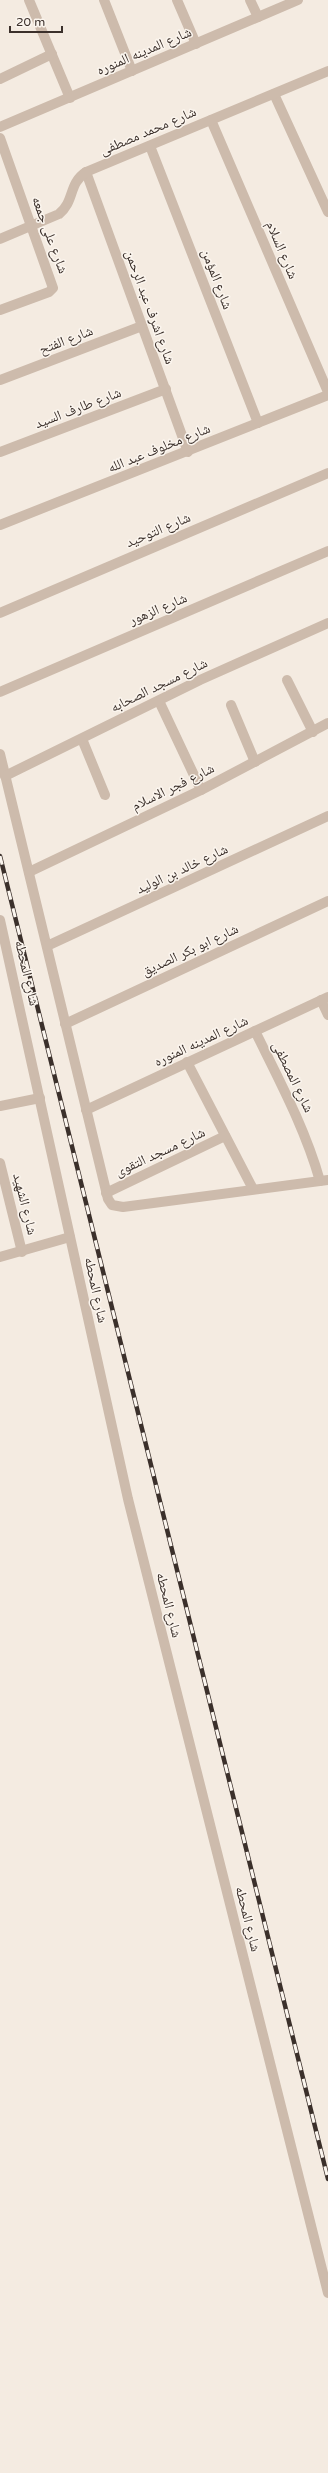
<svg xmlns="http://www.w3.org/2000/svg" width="328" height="2473" font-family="'Varela Round','Noto Naskh Arabic',sans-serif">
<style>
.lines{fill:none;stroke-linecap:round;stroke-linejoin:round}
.minor{stroke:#cdbbac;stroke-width:10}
.rail-casing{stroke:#3b302b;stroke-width:4.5}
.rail{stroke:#fbf5ee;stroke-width:3;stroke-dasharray:9;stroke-linecap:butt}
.labels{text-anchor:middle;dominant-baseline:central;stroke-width:3;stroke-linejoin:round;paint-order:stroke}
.street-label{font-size:14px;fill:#3b302b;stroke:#fbf5ee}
</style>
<rect width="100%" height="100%" fill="#f4ebe1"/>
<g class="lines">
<g class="minor">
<polyline points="29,0 70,98"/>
<polyline points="104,0 132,71"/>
<polyline points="177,0 196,44"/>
<polyline points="250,0 258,17"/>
<polyline points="0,79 52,54"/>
<polyline points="274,94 328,212"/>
<polyline points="211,120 328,392"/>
<polyline points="0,127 298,0"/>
<polyline points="0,138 53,288 49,292 0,310"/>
<polyline points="150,146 258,423"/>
<polyline points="86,172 188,452"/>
<path d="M0,239L59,214C75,201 68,184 86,172L328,71"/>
<polyline points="0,380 142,326"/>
<polyline points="0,452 166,389"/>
<polyline points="0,525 328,395"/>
<polyline points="0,613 328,473"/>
<polyline points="287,680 313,732"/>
<polyline points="0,692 328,551"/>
<polyline points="159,701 201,790"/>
<polyline points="231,705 255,762"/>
<polyline points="82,739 105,795"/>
<polyline points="0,754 108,1199 112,1205 123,1207 328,1180"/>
<polyline points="5,776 200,680 328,623"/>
<polyline points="29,872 201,790 328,723"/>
<polyline points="0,920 128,1499 328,2293"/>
<polyline points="47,946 328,816"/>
<polyline points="321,1000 328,1015"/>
<polyline points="65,1024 328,901"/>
<path d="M255,1031C279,1080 305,1128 320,1181"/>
<polyline points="187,1062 253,1189"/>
<polyline points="0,1106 40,1098"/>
<polyline points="86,1110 328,997"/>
<polyline points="0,1163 22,1252"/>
<polyline points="106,1193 225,1136"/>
<polyline points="0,1257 70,1237"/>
</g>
<defs>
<polyline id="rail" points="0,856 328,2179"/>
</defs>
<use href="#rail" class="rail-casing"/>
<use href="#rail" class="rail"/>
</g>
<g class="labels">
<g class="street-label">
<text transform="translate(144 51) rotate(-23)">شارع المدينه المنوره</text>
<text transform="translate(148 131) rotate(-23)">شارع محمد مصطفى</text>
<text transform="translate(50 235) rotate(70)">شارع على جمعه</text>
<text transform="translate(282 250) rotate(67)">شارع السلام</text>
<text transform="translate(217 279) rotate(69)">شارع المؤمن</text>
<text transform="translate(150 307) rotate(70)">شارع اشرف عبد الرحمن</text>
<text transform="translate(66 340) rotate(-21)">شارع الفتح</text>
<text transform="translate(78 408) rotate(-21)">شارع طارف السيد</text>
<text transform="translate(159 448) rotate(-22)">شارع مخلوف عبد الله</text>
<text transform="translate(158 530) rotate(-23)">شارع التوحيد</text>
<text transform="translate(158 609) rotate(-23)">شارع الزهور</text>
<text transform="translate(159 685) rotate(-26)">شارع مسجد الصحابه</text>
<text transform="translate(173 787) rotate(-26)">شارع فجر الاسلام</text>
<text transform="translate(182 869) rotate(-25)">شارع خالد بن الوليد</text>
<text transform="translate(190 950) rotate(-25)">شارع ابو بكر الصديق</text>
<text transform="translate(27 973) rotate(77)">شارع المحطه</text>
<text transform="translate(201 1041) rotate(-25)">شارع المدينه المنوره</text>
<text transform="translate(293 1077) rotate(64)">شارع المصطفى</text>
<text transform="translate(160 1152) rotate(-25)">شارع مسجد التقوى</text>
<text transform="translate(25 1204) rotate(76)">شارع الشهيد</text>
<text transform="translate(96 1290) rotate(78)">شارع المحطه</text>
<text transform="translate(169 1605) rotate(76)">شارع المحطه</text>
<text transform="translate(248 1919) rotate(76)">شارع المحطه</text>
</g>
</g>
<path d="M10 26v6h52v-6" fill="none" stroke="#3b302b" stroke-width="2"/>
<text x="16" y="26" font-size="12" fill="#3b302b" stroke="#fbf5ee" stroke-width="3" paint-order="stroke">20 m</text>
</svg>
